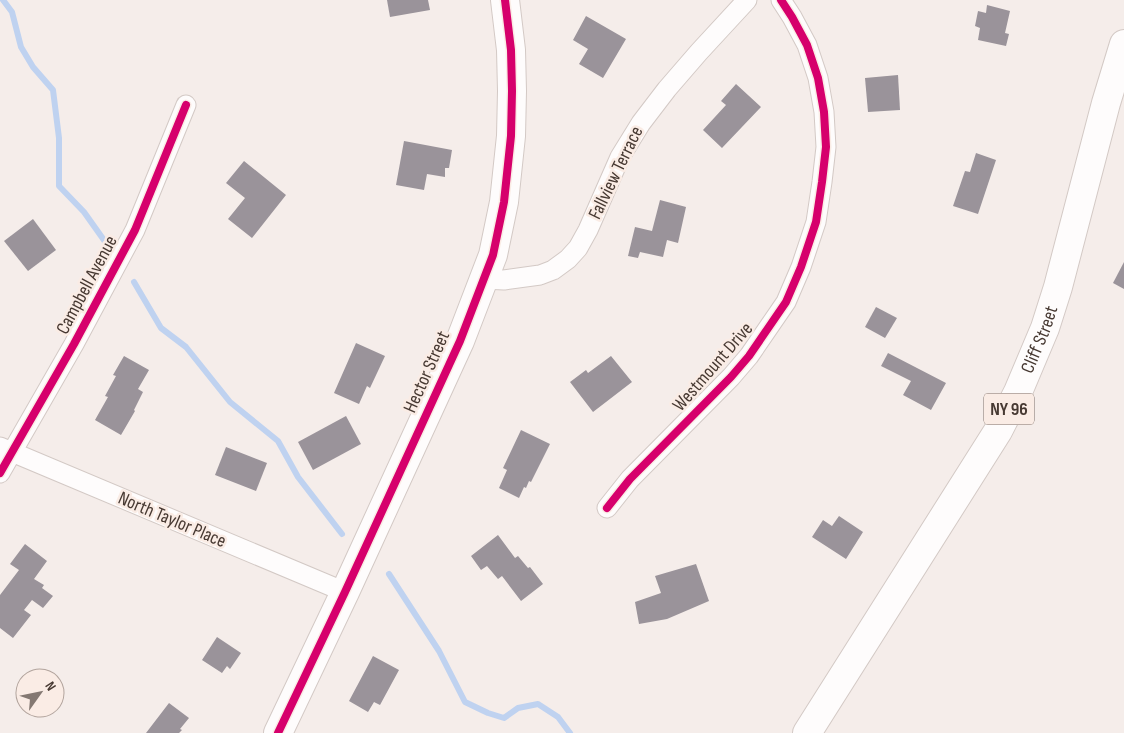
<svg xmlns="http://www.w3.org/2000/svg" width="1124" height="733" font-family="'Sofia Sans Condensed',sans-serif">
<style>
.lines{fill:none;stroke-linecap:round;stroke-linejoin:round}
.stream{stroke:#bfd2f0;stroke-width:6}
.building{fill:#9a939a}
.street-casing{stroke:#d3c9c5;stroke-width:21}
.primary-casing{stroke:#d3c9c5;stroke-width:30}
.street{stroke:#fefcfc;stroke-width:19}
.primary{stroke:#fefcfc;stroke-width:28}
.cycleway-casing{stroke:#faece5;stroke-width:11}
.cycleway{stroke:#d6006c;stroke-width:8}
.labels{text-anchor:middle;dominant-baseline:central;stroke-width:5;stroke-linejoin:round;paint-order:stroke}
.shield{fill:#faece5;stroke:#7d6f68;stroke-width:1}
.shield-label{font-size:18px;font-weight:bold;fill:#473932}
.street-label{font-size:19px;fill:#473932;stroke:#faece5}
</style>
<rect width="100%" height="100%" fill="#f5edea"/>
<g class="lines">
<g class="stream">
<polyline points="3,0 12,12 21,47 33,67 53,90 59,138 59,186 84,212 106,243"/>
<polyline points="134,282 161,328 186,347 230,402 278,441 298,477 342,534"/>
<polyline points="389,574 439,651 465,702 488,713 504,718 518,708 538,704 558,717 570,733"/>
</g>
</g>
<g class="building">
<polygon points="387,0 428,0 430,10 390,17"/>
<polygon points="987,5 1010,11 1005,33 1009,34 1006,46 978,40 980,28 975,26 978,11 986,13"/>
<polygon points="586,16 626,39 603,78 579,64 588,49 573,40"/>
<polygon points="898,75 900,110 868,112 865,78"/>
<polygon points="736,84 761,107 722,148 703,130 726,105 721,101"/>
<polygon points="404,141 452,150 449,168 445,168 445,177 427,174 424,190 396,185"/>
<polygon points="976,153 996,160 978,214 953,206 965,171 970,172"/>
<polygon points="244,161 286,195 252,238 228,219 245,198 226,183"/>
<polygon points="660,200 686,207 678,243 667,240 663,257 640,252 638,258 628,256 635,227 652,231"/>
<polygon points="33,219 56,250 28,271 4,241"/>
<polygon points="1124,262 1124,289 1113,283"/>
<polygon points="876,307 897,318 885,338 865,327"/>
<polygon points="356,343 385,356 370,388 367,386 359,404 334,393"/>
<polygon points="888,353 946,383 931,410 903,395 911,381 881,366"/>
<polygon points="124,356 149,370 138,389 143,392 134,410 135,411 121,435 95,420 108,397 105,396 116,376 113,375"/>
<polygon points="611,356 632,382 593,412 570,382 586,370 588,373"/>
<polygon points="346,416 361,444 313,470 298,442"/>
<polygon points="521,430 550,444 531,482 529,481 526,488 524,487 519,498 499,488 507,470 503,468"/>
<polygon points="226,447 267,463 256,491 215,475"/>
<polygon points="839,516 863,532 846,559 812,537 823,520 832,526"/>
<polygon points="498,535 515,558 518,556 528,568 530,567 543,584 521,601 502,576 498,579 487,566 481,570 471,556"/>
<polygon points="25,544 47,561 34,579 44,585 42,588 53,596 43,608 32,600 24,610 31,615 13,638 0,628 0,595 19,570 10,564"/>
<polygon points="696,564 709,601 667,619 639,624 635,602 661,593 655,576"/>
<polygon points="217,637 241,653 230,669 227,666 222,673 202,660"/>
<polygon points="373,656 399,670 380,705 374,702 368,712 349,701"/>
<polygon points="169,703 189,718 180,729 182,730 179,733 146,733"/>
</g>
<g class="lines">
<defs>
<g id="street">
<polyline points="483,279 504,280 540,275 553,270 568,259 578,248 588,230 620,157 641,123 667,89 699,52 747,0"/>
<polyline points="0,447 345,592"/>
<polyline points="0,473 74,344 135,230 186,105"/>
<polyline points="607,508 630,479 731,377 749,356 786,302 801,267 816,222 822,182 826,147 824,112 818,78 807,45 792,17 781,0"/>
</g>
<g id="primary">
<polyline points="278,733 345,592 460,341 493,255 504,202 511,136 512,91 511,50 505,0"/>
<path id="s1" d="M807,733L998,431L1018,392L1045,328L1058,287L1106,103L1124,44"/>
</g>
</defs>
<use href="#street" class="street-casing"/>
<use href="#primary" class="primary-casing"/>
<use href="#street" class="street"/>
<use href="#primary" class="primary"/>
<defs>
<g id="cycleway">
<polyline points="0,473 74,344 135,230 186,105"/>
<polyline points="607,508 630,479 731,377 749,356 786,302 801,267 816,222 822,182 826,147 824,112 818,78 807,45 792,17 781,0"/>
<polyline points="278,733 345,592 460,341 493,255 504,202 511,136 512,91 511,50 505,0"/>
</g>
</defs>
<use href="#cycleway" class="cycleway-casing"/>
<use href="#cycleway" class="cycleway"/>
</g>
<g class="labels">
<rect class="shield" x="984" y="393.5" width="50" height="31" rx="4"/>
<g class="shield-label">
<text x="1009" y="409">NY 96</text>
</g>
<g class="street-label">
<text transform="translate(616 173) rotate(-64)">Fallview Terrace</text>
<text transform="translate(87 285) rotate(-62)">Campbell Avenue</text>
<text stroke="none"><textPath href="#s1" startOffset="458">Cliff Street</textPath></text>
<text transform="translate(713 367) rotate(-49)">Westmount Drive</text>
<text transform="translate(427 372) rotate(-66)">Hector Street</text>
<text transform="translate(172 520) rotate(23)">North Taylor Place</text>
</g>
</g>
<g transform="translate(40 693) rotate(57)"><circle r="24" fill="#faece5" stroke="#b2a49d"/>
<path d="M0-4L9 19L0 12L-9 19Z" fill="#847872"/>
<text y="-8" font-size="14" font-weight="bold" text-anchor="middle" fill="#473932">N</text>
</g>
</svg>
